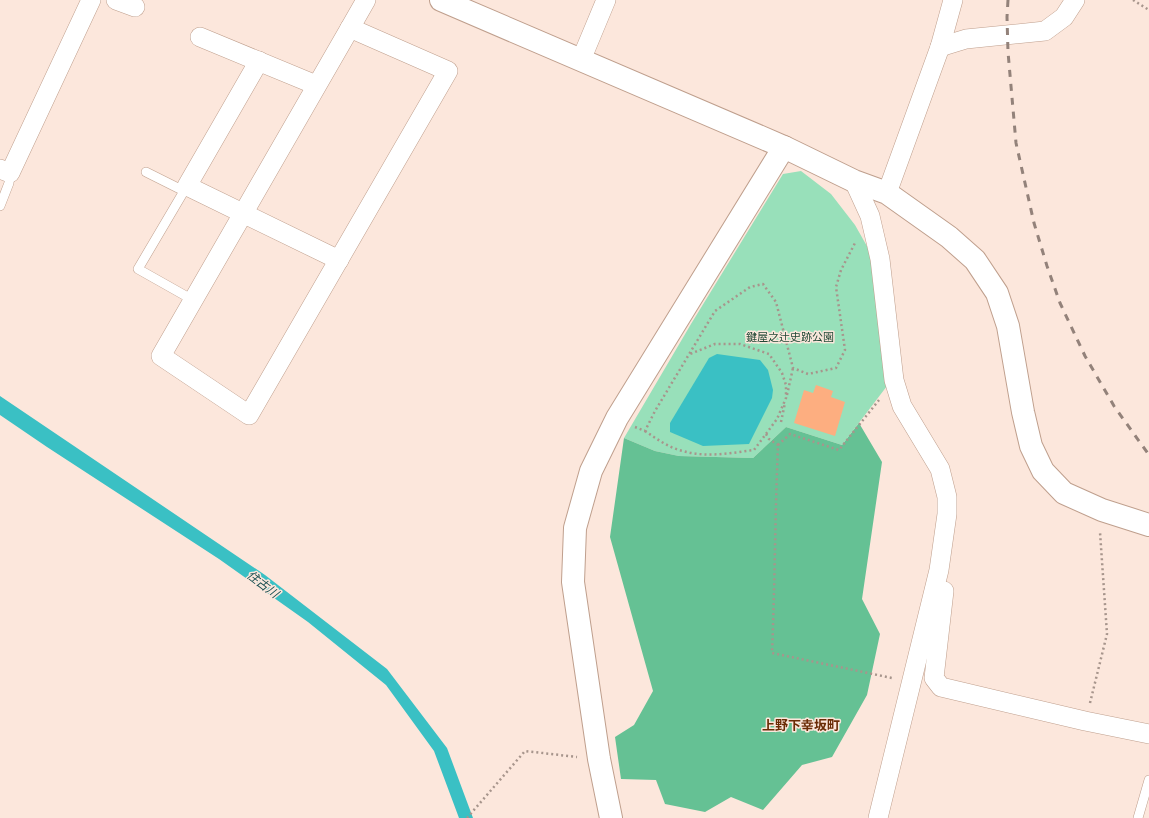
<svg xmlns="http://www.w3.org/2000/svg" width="1149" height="818" font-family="'Noto Sans','Noto Sans JP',sans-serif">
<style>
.green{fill:#98e0ba}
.forest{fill:#65c194}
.water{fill:#3ac0c4}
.building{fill:#fdae80}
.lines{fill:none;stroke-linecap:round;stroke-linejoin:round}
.lane-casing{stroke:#bf9f8d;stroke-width:10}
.street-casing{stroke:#bf9f8d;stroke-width:20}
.secondary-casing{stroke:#bf9f8d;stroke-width:24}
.path{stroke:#a7958c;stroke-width:2.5;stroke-dasharray:2 3;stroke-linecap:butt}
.lane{stroke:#fff;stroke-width:9}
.street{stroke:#fff;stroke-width:19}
.secondary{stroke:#fff;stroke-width:22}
.rail{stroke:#93827a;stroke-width:3;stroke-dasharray:7 7;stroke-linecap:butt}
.labels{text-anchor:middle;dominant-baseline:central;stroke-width:3;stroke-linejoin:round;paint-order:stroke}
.park-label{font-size:11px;fill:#214936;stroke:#fce7dc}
.water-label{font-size:12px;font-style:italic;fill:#154d4f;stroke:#fce7dc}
.quarter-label{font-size:13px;font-weight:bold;fill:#6a2c06;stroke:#fce7dc}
</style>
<rect width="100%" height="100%" fill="#fce7dc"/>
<polygon class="green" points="801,171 831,194 855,225 872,255 887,386 842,445 786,427 753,458 679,456 655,451 624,438 691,324 783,174"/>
<polygon class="forest" points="859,423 882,462 862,599 880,634 867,695 832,757 802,765 763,810 731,797 705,812 665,804 656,780 621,779 615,737 634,725 653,691 610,537 624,438 655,451 679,456 753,458 786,427 842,445"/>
<g class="water">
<polygon points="717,354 760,360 768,370 773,390 772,398 749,444 703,446 670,432 670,423 709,358"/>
<polygon points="0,396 265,575 387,669 447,748 473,818 459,818 434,751 386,685 308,622 219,559 47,447 0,415"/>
</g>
<polygon class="building" points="816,385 833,391 831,397 845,402 835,436 794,423 804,390 813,393"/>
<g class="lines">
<defs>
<g id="lane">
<polyline points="146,172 184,191"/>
<polyline points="187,186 138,269 193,300"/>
<polyline points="0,206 9,183 10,173"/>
<polyline points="1138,818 1149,780"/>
</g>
<g id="street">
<polyline points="116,0 135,7"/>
<polygon points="350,28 448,71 249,415 161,356"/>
<polyline points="350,28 366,0"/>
<polyline points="200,37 316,85"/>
<polyline points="940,47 966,39 1045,31 1064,17 1075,0"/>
<polyline points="581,60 606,0"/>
<polyline points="259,61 187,186 339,260"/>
<polyline points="0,169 10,173 91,0"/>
<polyline points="854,181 870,216 880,259 894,380 902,406 940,469 947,497 947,514 939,570 878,818"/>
<polyline points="887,193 940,47 953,0"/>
<polyline points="944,591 934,678 941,687 1085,721 1149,734"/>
</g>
<g id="secondary">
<polyline points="441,0 784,147 854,181 887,193 949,237 975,260 997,293 1008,326 1023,412 1031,446 1043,471 1064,493 1102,510 1149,525"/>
<polyline points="611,818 599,759 573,582 575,528 591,471 617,418 784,147"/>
</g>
</defs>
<use href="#lane" class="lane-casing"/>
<use href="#street" class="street-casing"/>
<use href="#secondary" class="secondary-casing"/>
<g class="path">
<polyline points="1133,0 1149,10"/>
<polyline points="787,395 793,368"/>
<polyline points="781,422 785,403"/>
<polyline points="635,427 645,431 655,411 715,311 750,287 763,284 776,302 793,368 808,374 836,368 845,350 836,287 841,270 855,243"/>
<path d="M645,431C657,439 669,448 683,451C706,458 731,453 754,450L777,419L786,398V385L782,373L769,354L740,344H715L690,354"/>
<path d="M766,434L769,439L778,445C775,514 775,583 772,653L892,678"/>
<polyline points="778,445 790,434 839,450 879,400"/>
<polyline points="1090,703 1107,634 1100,532"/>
<polyline points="467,818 525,751 577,757"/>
</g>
<use href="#lane" class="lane"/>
<use href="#street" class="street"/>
<use href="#secondary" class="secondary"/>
<polyline class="rail" points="1008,0 1007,17 1008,52 1016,143 1034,223 1047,266 1060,303 1085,356 1114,406 1149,455"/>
</g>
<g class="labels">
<g class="park-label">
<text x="790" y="336">鍵屋之辻史跡公園</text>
</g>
<g class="water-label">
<text transform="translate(263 584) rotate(37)">住古川</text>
</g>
<g class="quarter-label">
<text x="801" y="725">上野下幸坂町</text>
</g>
</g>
</svg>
